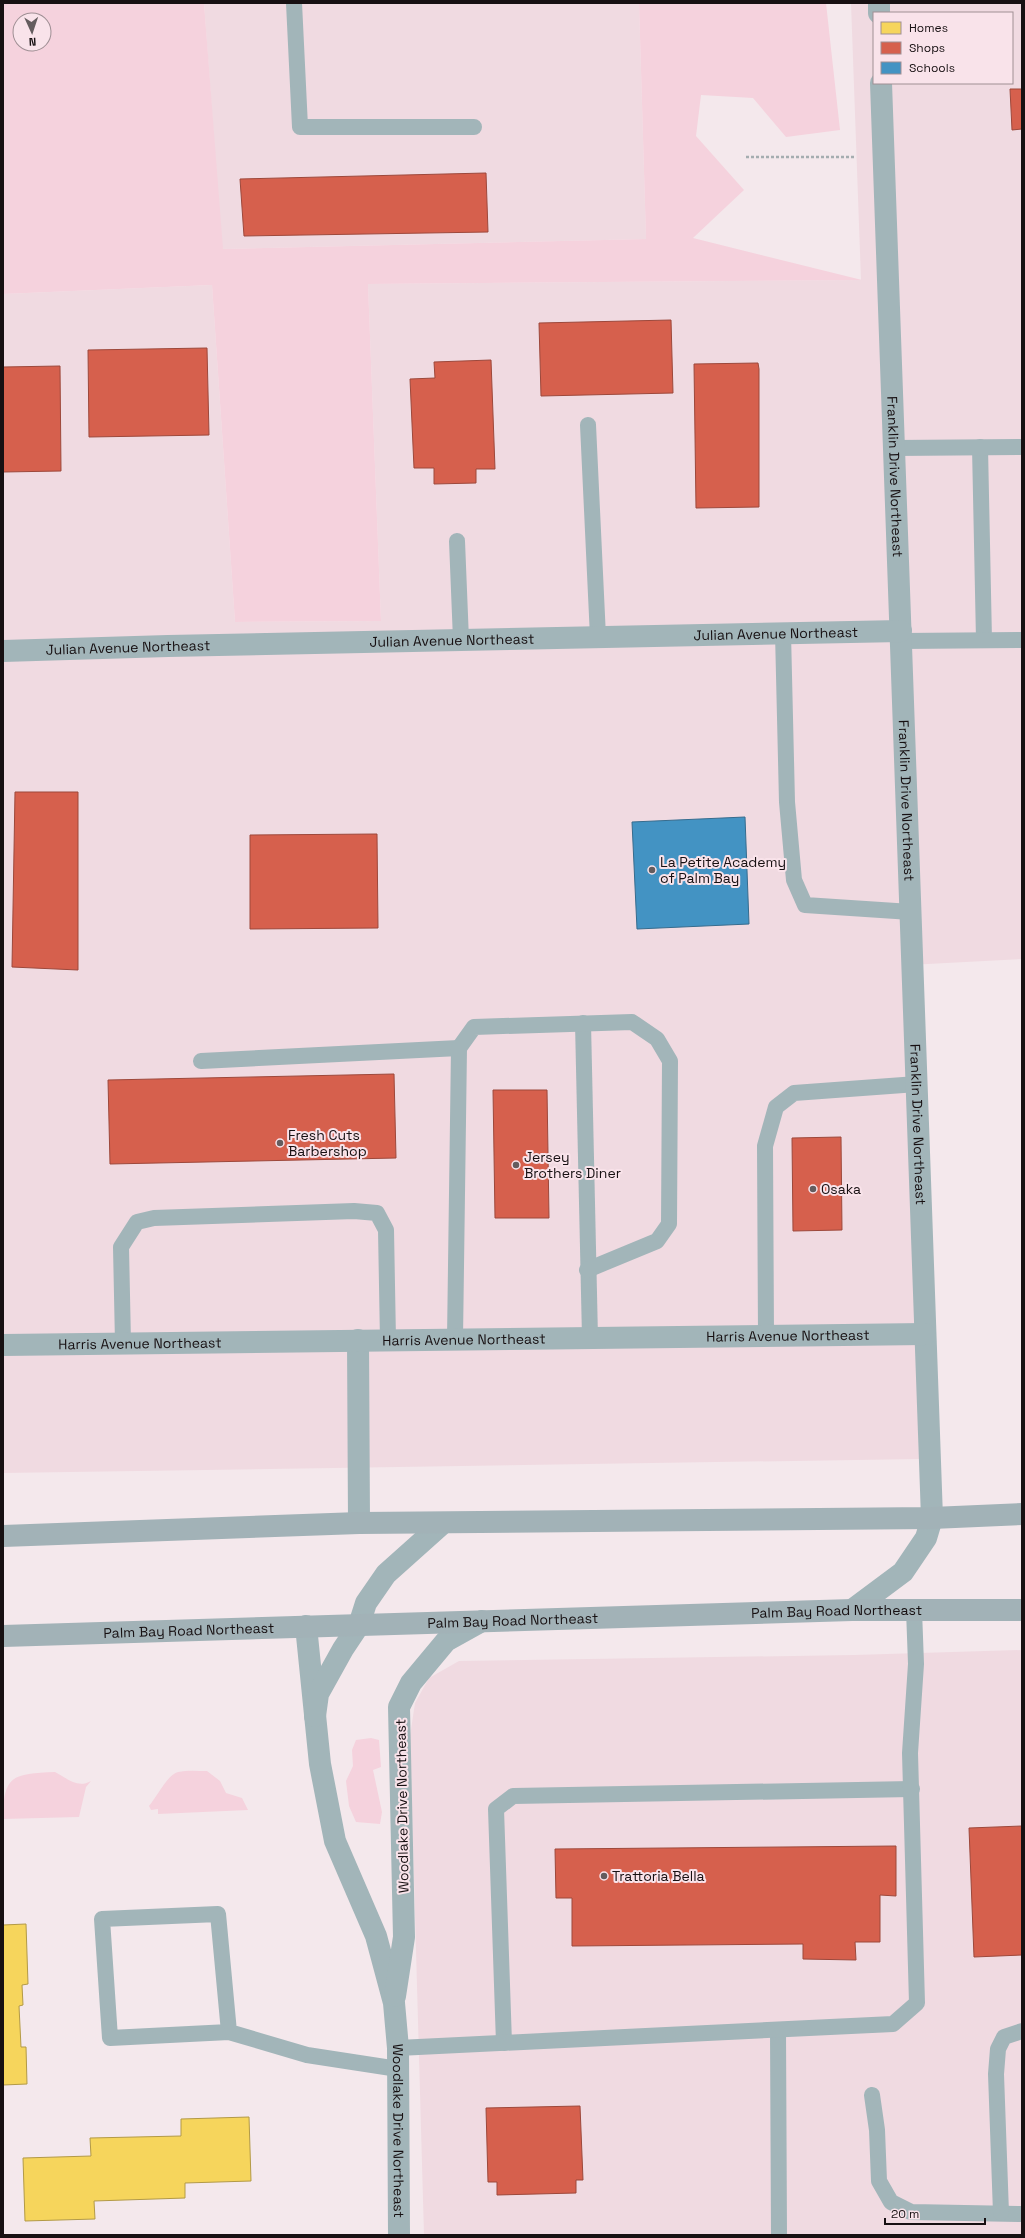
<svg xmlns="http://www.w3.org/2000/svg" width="1025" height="2238" font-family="'Space Grotesk',sans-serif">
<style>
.built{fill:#f0dae1;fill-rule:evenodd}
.green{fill:#f5d2dd;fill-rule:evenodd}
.homes{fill:#f6d55c;stroke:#b39a46}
.shops{fill:#d6604d;stroke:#9d483b}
.schools{fill:#4393c3;stroke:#366c8e}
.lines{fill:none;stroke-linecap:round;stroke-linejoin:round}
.path{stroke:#a5adb0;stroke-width:2.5;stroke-dasharray:3 2;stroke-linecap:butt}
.service{stroke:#a2b5b9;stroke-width:16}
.minor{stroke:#a2b5b9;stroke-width:22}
.tertiary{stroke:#a2b5b9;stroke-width:22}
.secondary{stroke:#a2b2b7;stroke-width:22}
.poi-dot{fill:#645c5e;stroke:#f9e3ea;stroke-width:1.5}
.labels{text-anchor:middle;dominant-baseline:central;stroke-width:4;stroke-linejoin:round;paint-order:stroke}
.street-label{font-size:14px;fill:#171012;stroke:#f9e3ea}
.poi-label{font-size:14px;fill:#171012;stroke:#f9e3ea;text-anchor:start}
</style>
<rect width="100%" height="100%" fill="#f4e8ec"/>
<g class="built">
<polygon points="204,3 639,3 646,239 222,249"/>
<path d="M851,3H1022V959L909,965L919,1459L3,1473V294L212,285L235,622L381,621L368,284L861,280ZM874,13H1012V83H874Z"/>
<polygon points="1022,1650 1022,2235 424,2235 410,1736 415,1703 429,1678 459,1661 854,1655"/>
</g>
<g class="green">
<path d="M3,3H204L223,249L646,239L639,3H826L840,130L786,137L753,98L701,95L696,136L744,190L693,238L862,280L368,284L381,621L235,622L212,285L3,294ZM20,20H44V44H20Z"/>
<polygon points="371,1738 379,1740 381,1767 373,1770 382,1812 380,1824 356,1822 349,1806 346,1781 353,1766 352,1750 356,1740"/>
<path d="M207,1771L220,1781L226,1793L242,1798L248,1810L158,1814V1809L151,1810L149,1806C156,1798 168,1774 178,1772C187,1770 198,1771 207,1771Z"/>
<path d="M55,1772C67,1778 77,1789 91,1781L86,1787L79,1817L3,1819C3,1774 14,1774 55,1772Z"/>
</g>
<g class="homes">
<polygon points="26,1924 28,1984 22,1985 23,2005 19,2006 21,2047 26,2047 27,2084 3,2085 3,1925"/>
<polygon points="249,2117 251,2181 185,2183 185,2198 94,2201 95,2219 25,2221 23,2158 91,2156 90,2138 181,2136 181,2119"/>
</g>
<g class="shops">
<polygon points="1010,89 1022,89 1022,129 1012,130"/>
<polygon points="486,173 488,232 244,236 240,179"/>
<polygon points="671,320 673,393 541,396 539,323"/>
<polygon points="207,348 209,435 89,437 88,350"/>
<polygon points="491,360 495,469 476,469 476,483 434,484 434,468 414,468 410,379 435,378 434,362"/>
<polygon points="758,363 759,369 759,507 696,508 694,364"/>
<polygon points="60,366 61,471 3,472 3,367"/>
<polygon points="15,792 78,792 78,970 12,967"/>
<polygon points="377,834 378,928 250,929 250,835"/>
<polygon points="394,1074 396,1158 110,1164 108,1080"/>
<polygon points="493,1090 547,1090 549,1218 495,1218"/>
<polygon points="841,1137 842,1230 793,1231 792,1138"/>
<polygon points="1022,1826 1022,1955 974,1957 969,1828"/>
<polygon points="896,1846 896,1896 880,1895 880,1942 855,1942 856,1960 803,1959 803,1944 572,1946 572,1898 556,1898 555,1849"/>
<polygon points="580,2106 583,2180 576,2180 576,2193 497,2195 497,2182 488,2182 486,2108"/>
</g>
<polygon class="schools" points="745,817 749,924 637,929 632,822"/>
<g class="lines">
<polyline class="path" points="746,157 855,157"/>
<g class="service">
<polyline points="294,3 300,127 474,127"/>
<polyline points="588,425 598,637"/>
<polyline points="980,447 984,640"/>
<polyline points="895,448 1022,447"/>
<polyline points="457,541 461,640"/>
<polyline points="783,633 787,802 794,880 805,905 911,912"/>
<polyline points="902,641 1022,640"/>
<polyline points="583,1023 590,1338"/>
<polyline points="201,1061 459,1048"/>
<polyline points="766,1336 765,1146 776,1107 794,1093 917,1084"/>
<polyline points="455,1339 459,1048 474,1027 632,1022 657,1039 670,1061 669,1224 657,1241 587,1270"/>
<polyline points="123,1343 121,1247 137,1222 154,1218 354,1211 377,1213 386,1230 388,1340"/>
<polyline points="778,2030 779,2235"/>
<polyline points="229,2032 110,2038 102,1919 218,1914 229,2032 307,2055 398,2069"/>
<polyline points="504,2043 496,1809 513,1796 912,1789"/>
<polyline points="398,2048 893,2024 917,2003 910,1753 916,1664 914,1610"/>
<polyline points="872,2095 877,2130 879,2181 891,2202 911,2212 1022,2214"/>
<polyline points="1001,2213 996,2074 998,2049 1004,2037 1022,2031"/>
</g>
<g class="minor">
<polyline points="879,3 879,13"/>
<path id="s1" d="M881,83L932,1518"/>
<path id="s2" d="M3,651L168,646L901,631"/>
<polyline points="358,1340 359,1523"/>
<path id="s3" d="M3,1345L925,1334"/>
<path id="s4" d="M306,1626L320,1764L335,1841L376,1936L394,2003L398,2048L399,2235"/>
<polyline points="395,1996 404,1937 399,1707 411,1683 446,1641 482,1621"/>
</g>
<g class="tertiary">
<polyline points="852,1610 903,1572 926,1538 932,1518"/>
<polyline points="315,1716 318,1694 343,1649 359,1625 366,1603 386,1574 443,1523"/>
</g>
<g class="secondary">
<polyline points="3,1536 359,1523 932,1518 1022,1514"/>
<path id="s5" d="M3,1636L852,1610H1022"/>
</g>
</g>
<g class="poi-dot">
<circle cx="652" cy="870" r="4"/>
<circle cx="280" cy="1143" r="4"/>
<circle cx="516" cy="1165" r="4"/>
<circle cx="813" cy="1189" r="4"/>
<circle cx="604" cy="1876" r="4"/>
</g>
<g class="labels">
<g class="street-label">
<text stroke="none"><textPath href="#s1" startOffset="394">Franklin Drive Northeast</textPath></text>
<text stroke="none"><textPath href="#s2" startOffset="773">Julian Avenue Northeast</textPath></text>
<text stroke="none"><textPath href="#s2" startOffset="449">Julian Avenue Northeast</textPath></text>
<text stroke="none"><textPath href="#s2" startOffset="125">Julian Avenue Northeast</textPath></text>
<text stroke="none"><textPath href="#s1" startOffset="718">Franklin Drive Northeast</textPath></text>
<text stroke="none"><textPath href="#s1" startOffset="1042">Franklin Drive Northeast</textPath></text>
<text stroke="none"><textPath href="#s3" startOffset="785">Harris Avenue Northeast</textPath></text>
<text stroke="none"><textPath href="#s3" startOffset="461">Harris Avenue Northeast</textPath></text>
<text stroke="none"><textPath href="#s3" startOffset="137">Harris Avenue Northeast</textPath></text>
<text stroke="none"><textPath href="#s5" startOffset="834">Palm Bay Road Northeast</textPath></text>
<text stroke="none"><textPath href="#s5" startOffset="510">Palm Bay Road Northeast</textPath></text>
<text stroke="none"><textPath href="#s5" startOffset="186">Palm Bay Road Northeast</textPath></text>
<text transform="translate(402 1806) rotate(-91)">Woodlake Drive Northeast</text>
<text stroke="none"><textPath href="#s4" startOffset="518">Woodlake Drive Northeast</textPath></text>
</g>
<g class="poi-label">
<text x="660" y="862">La Petite Academy<tspan x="660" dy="16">of Palm Bay</tspan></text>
<text x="288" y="1135">Fresh Cuts<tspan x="288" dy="16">Barbershop</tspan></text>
<text x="524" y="1157">Jersey<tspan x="524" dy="16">Brothers Diner</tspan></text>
<text x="821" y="1189">Osaka</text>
<text x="612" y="1876">Trattoria Bella</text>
</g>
</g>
<rect width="1025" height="2238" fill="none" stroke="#171012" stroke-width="8"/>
<rect x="873" y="12" width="140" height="72" fill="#f9e3ea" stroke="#9f8f94"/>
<rect x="881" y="22" width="20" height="12" fill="#f6d55c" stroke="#9f8f94"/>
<text x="909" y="32" font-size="12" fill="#171012">Homes</text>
<rect x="881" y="42" width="20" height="12" fill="#d6604d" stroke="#9f8f94"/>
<text x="909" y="52" font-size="12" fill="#171012">Shops</text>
<rect x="881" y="62" width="20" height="12" fill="#4393c3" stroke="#9f8f94"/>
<text x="909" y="72" font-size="12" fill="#171012">Schools</text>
<g transform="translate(32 32) rotate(177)"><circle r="19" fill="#f9e3ea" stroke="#9f8f94"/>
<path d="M0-3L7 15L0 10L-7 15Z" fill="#645c5e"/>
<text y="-6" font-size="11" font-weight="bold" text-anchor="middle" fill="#171012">N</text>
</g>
<path d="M885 2218v6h100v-6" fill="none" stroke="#171012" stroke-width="2"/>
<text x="891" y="2218" font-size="12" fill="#171012" stroke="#f9e3ea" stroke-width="3" paint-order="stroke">20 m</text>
</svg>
